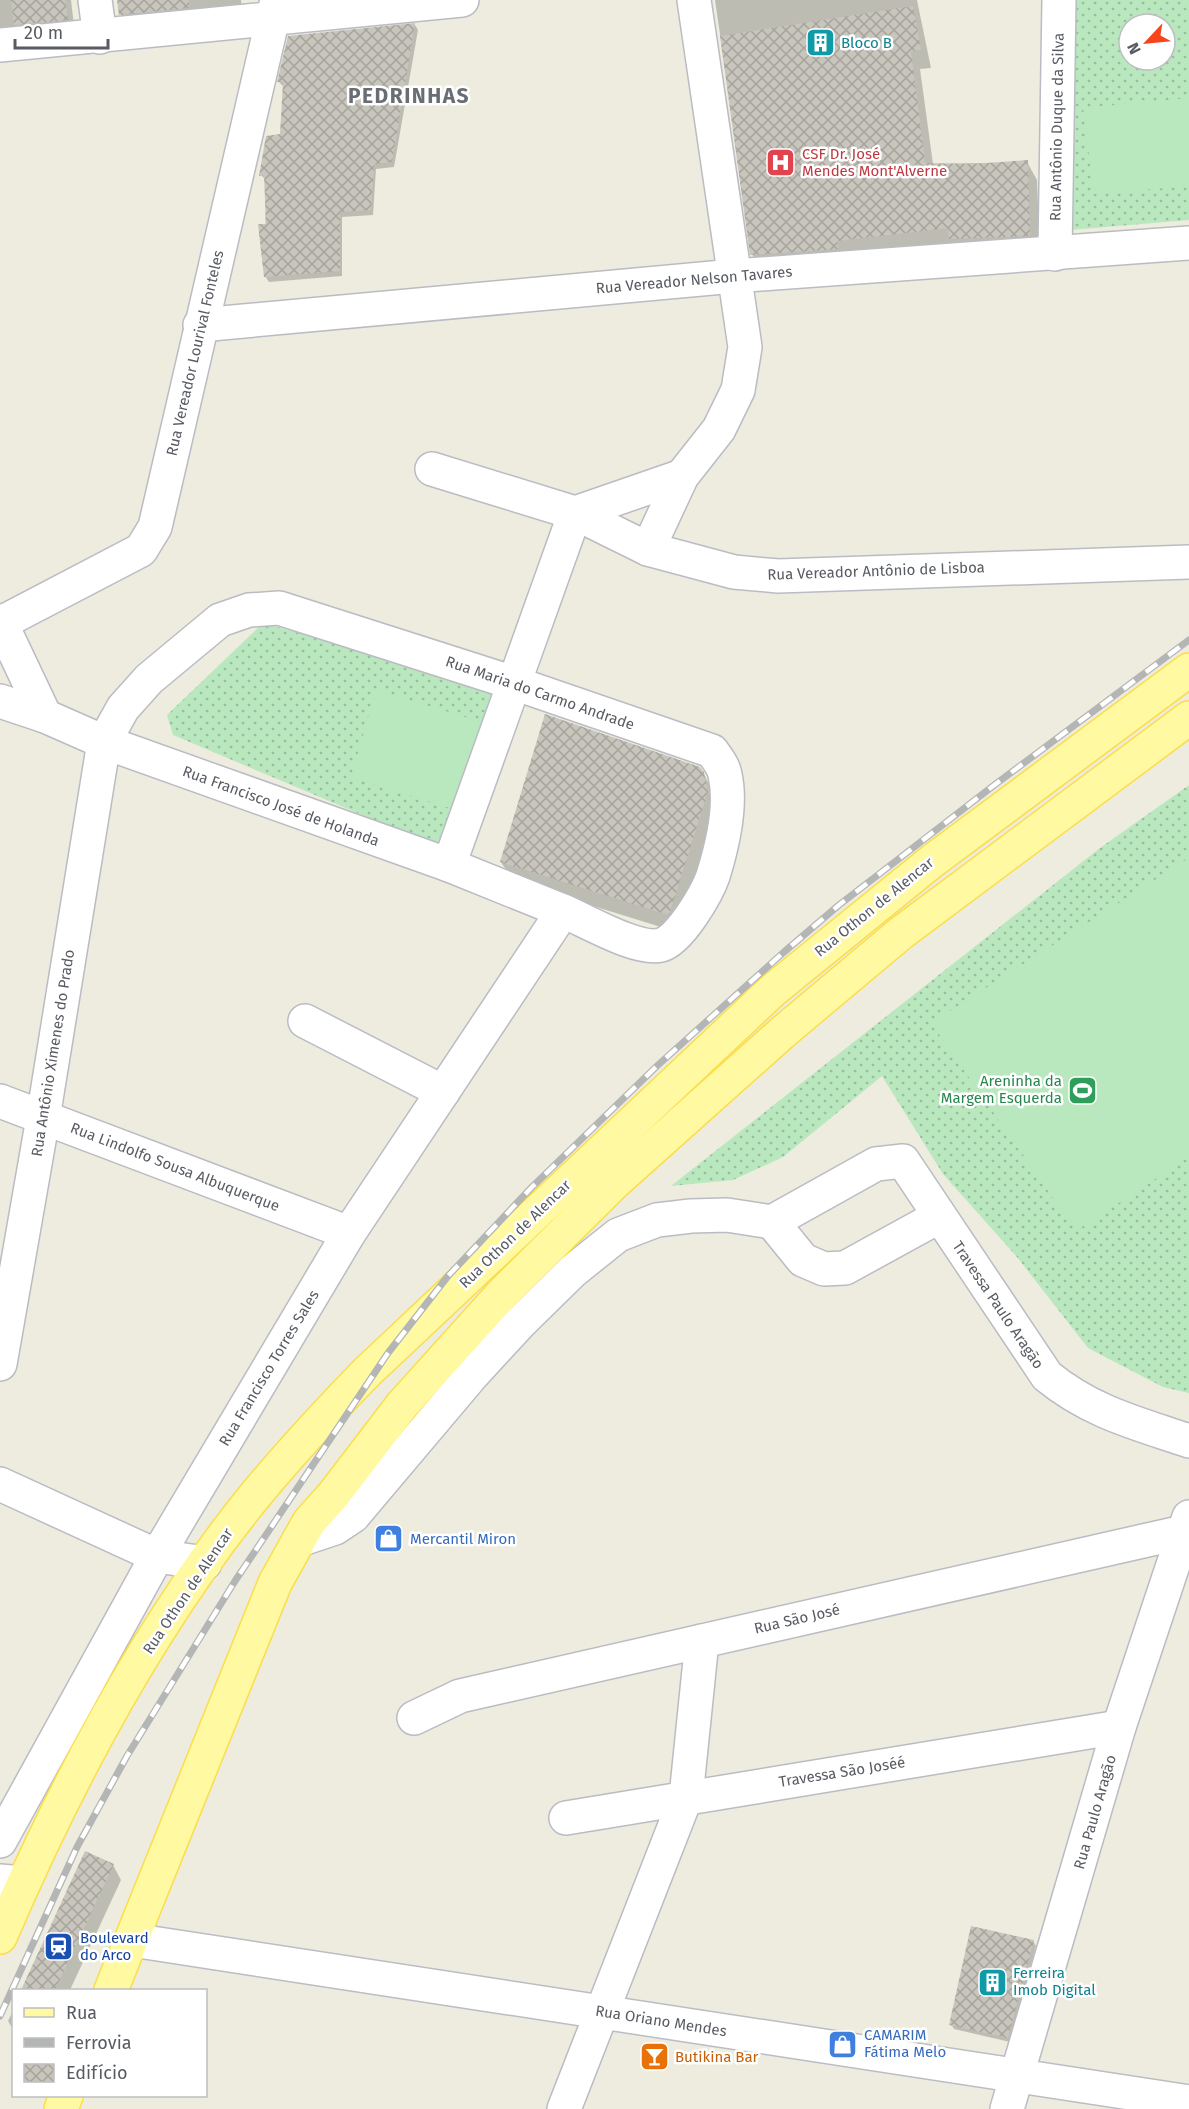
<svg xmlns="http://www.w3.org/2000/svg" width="1189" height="2109" font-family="'Fira Sans',sans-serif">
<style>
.grass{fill:url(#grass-dots);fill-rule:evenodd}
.garden{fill:#b9e7be}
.shadow{fill:#0003}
.building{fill:url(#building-cross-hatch)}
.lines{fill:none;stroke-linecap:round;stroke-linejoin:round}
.minor-casing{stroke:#babcc3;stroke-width:36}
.tertiary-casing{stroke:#babcc3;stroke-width:36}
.secondary-casing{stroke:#babdc5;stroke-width:36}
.primary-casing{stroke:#fcdd49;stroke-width:36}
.minor{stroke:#fff;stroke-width:33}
.tertiary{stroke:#fff;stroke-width:33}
.secondary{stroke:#fff;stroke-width:33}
.primary{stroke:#fffaa2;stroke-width:33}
.rail-casing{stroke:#b4b5b5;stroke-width:7}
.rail{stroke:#fff;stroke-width:4.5;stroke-dasharray:14;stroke-linecap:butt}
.labels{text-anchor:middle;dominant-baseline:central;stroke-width:5;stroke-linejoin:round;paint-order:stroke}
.culture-label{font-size:15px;fill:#0d838f;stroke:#fff;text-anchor:start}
.street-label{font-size:15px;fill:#585c62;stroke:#fff}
.health-label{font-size:15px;fill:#be3a42;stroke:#fff;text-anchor:start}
.leisure-label{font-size:15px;fill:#27864d;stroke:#fff;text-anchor:end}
.shop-label{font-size:15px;fill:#366cbe;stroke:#fff;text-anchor:start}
.transit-label{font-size:15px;fill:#164399;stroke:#fff;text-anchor:start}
.food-label{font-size:15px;fill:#c56008;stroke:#fff;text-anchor:start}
.district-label{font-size:21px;font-weight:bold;letter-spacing:1.5px;fill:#696e74;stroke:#fff}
</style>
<defs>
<pattern id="grass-dots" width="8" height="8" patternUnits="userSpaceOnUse" patternTransform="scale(1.5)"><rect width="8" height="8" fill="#b9e7be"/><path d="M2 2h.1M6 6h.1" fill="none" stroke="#99be9e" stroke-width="1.8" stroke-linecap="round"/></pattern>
<pattern id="building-cross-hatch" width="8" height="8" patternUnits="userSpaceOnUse" patternTransform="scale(1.5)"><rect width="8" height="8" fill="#c8c5bc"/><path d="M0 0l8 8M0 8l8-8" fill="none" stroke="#a5a39c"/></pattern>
</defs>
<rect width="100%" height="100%" fill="#edecdf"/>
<g class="grass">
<path d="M1046,0H1189V220L1070,230ZM1129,24H1165V60H1129Z"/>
<polygon points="263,623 494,688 443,849 173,735 167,715"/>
<polygon points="1189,785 1189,1393 1163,1387 1088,1348 1017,1257 943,1174 882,1076 783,1157 733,1180 671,1186 1100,848"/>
</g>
<g class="garden">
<polygon points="1189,98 1189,186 1094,194 1083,108"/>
<polygon points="376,690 482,722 456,810 351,777"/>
<polygon points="1189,858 1189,1157 1076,1231 931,1023"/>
</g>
<g class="shadow">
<polygon points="0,0 71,0 75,34 0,45"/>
<polygon points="119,0 241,0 243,18 129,29 121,14"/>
<polygon points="715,0 917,0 931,68 920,69 933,164 1027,162 1037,180 1040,254 763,273 752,254"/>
<polygon points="415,25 418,30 394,167 376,169 373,215 342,217 342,276 269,282 265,276 266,180 261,175 282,135 284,87 279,82 289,37"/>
<polygon points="703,773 714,793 719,812 680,933 513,881 501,862"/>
<polygon points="86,1853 113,1865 121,1880 70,1990 22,1990"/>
<polygon points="1033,1941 1036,1946 1010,2042 954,2029 951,2024"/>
<polygon points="14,2009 14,2031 8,2021"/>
</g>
<g class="building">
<polygon points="11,0 65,0 68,20 14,25"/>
<polygon points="117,0 189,0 189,8 119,15"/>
<polygon points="913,6 921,50 911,51 925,163 975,164 1028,160 1030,236 949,239 948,228 837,241 838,249 750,255 720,36"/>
<polygon points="415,23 392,162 374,164 371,210 340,212 340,271 264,277 258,224 266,224 264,175 259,176 266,136 280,134 283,82 277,82 288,36"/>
<polygon points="545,714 700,767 704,772 708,791 669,915 500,862"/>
<polygon points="85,1851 114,1864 55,1990 21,1990"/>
<polygon points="971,1926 1034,1940 1008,2038 949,2025"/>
</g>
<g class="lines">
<defs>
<g id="minor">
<polyline points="95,0 100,37"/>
<polyline points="0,45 462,0"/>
<polyline points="1055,254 1059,0"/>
<polyline points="200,325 734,276 1189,243"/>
<polyline points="432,469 575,513 648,549 734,572 778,576 1189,562"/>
<polyline points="648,549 682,476 719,429 738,390 745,347 694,0"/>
<polyline points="1,623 141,550 155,527 277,0"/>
<polyline points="0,701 45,716"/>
<polyline points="449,865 575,513 682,476"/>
<polyline points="305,1021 443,1092"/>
<polyline points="0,1101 349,1233"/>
<polyline points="772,1222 803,1260 824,1269 845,1268 938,1217"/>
<path d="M0,1364L43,1118L104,742L123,708L149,679L220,620L249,610L279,608L514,683L712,751C717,758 724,767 725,775C732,805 722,847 713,876C707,893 680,940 661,945C637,951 587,921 563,911"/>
<polyline points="0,1484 157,1556 205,1563"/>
<path d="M299,1540L335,1528L353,1516L472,1375L519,1324L573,1271L618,1235L657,1220L691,1216L727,1215L772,1222L876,1164L903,1161L1047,1376C1091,1412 1136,1423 1189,1441"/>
<polyline points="414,1718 460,1696 1183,1532"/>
<polyline points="566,1818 1119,1727"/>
<polyline points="0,1881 23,1883"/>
<polyline points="564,2109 686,1797 702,1641"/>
<polyline points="1007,2109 1119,1727 1189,1517"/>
</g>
<polyline id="tertiary" points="0,621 45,716 104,742 449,865 563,911 349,1233 157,1556 0,1841"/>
<polyline id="secondary" points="132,1940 1189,2102"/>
<g id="primary">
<path d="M0,1937C66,1783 150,1624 257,1493C292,1451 329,1411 367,1372L772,991L931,862L1189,670"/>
<polyline points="111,1990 275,1583 309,1522 334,1494 402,1405 501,1295 614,1183 783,1032 901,933 1189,718"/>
<polyline points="61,2109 66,2096"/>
</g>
</defs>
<use href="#minor" class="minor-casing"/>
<use href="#tertiary" class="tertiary-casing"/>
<use href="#secondary" class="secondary-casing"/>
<use href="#primary" class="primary-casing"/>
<use href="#minor" class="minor"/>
<use href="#tertiary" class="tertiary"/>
<use href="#secondary" class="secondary"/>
<use href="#primary" class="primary"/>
<defs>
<polyline id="rail" points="0,2016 77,1847 127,1756 235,1581 388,1353 448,1276 532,1187 658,1065 784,952 839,905 993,786 1189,640"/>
</defs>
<use href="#rail" class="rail-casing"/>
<use href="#rail" class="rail"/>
</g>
<defs>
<symbol id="building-square" viewBox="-11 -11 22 22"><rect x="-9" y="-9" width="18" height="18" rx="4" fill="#0f9aa8" stroke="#fff"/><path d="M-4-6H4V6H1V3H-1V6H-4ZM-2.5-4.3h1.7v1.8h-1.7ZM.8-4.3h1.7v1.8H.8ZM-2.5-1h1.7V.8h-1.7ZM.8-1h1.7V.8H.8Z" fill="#fff"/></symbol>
<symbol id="hospital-square" viewBox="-11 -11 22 22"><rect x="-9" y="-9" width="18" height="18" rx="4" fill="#e0444e" stroke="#fff"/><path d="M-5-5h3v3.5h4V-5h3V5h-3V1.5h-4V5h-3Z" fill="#fff"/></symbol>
<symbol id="stadium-square" viewBox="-11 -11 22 22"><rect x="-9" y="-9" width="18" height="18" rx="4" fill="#2e9e5b" stroke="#fff"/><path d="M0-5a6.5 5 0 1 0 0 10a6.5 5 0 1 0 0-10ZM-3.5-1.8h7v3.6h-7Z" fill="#fff"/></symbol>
<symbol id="shop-square" viewBox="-11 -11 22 22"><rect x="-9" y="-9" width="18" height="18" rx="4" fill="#3f7fe0" stroke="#fff"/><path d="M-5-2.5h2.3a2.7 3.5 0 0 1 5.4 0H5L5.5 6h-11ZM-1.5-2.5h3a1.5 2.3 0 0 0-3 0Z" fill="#fff"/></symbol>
<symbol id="station-square" viewBox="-11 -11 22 22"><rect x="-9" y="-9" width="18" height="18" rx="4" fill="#1a4fb4" stroke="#fff"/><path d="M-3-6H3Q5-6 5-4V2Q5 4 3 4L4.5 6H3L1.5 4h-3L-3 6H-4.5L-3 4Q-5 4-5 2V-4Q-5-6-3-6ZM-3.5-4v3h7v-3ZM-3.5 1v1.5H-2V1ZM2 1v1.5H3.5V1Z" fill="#fff"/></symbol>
<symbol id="bar-square" viewBox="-11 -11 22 22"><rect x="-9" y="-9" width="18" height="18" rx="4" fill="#e8710a" stroke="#fff"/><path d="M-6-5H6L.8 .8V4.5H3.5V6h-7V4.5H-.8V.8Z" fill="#fff"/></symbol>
</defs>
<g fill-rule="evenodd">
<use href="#building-square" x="804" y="26" width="33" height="33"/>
<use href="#hospital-square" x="764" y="146" width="33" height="33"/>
<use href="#stadium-square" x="1066" y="1074" width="33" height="33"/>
<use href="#shop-square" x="372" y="1522" width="33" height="33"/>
<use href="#station-square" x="42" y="1930" width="33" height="33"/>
<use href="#building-square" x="976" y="1966" width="33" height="33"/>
<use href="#shop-square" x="826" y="2028" width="33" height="33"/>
<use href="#bar-square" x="638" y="2040" width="33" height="33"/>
</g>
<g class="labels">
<g class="culture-label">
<text x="841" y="43">Bloco B</text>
<text x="1013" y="1973">Ferreira<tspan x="1013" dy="17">Imob Digital</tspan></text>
</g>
<g class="street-label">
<text transform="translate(1057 127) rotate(-89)">Rua Antônio Duque da Silva</text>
<text transform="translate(694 280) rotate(-5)">Rua Vereador Nelson Tavares</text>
<text transform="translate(195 353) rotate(-77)">Rua Vereador Lourival Fonteles</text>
<text transform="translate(876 571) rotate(-2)">Rua Vereador Antônio de Lisboa</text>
<text transform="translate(540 693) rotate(19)">Rua Maria do Carmo Andrade</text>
<text transform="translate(281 806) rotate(20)">Rua Francisco José de Holanda</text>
<text transform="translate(874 907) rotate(-39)">Rua Othon de Alencar</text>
<text transform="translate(53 1053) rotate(-81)">Rua Antônio Ximenes do Prado</text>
<text transform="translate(175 1167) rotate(21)">Rua Lindolfo Sousa Albuquerque</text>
<text transform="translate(515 1234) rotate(-44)">Rua Othon de Alencar</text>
<text transform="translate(998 1305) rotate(56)">Travessa Paulo Aragão</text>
<text transform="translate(269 1368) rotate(-59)">Rua Francisco Torres Sales</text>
<text transform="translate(188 1591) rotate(-56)">Rua Othon de Alencar</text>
<text transform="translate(797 1619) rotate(-13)">Rua São José</text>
<text transform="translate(842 1772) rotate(-9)">Travessa São Joséé</text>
<text transform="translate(1095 1812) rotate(-74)">Rua Paulo Aragão</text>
<text transform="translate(661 2021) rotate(9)">Rua Oriano Mendes</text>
</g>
<g class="health-label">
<text x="802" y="154">CSF Dr. José<tspan x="802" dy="17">Mendes Mont'Alverne</tspan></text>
</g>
<g class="leisure-label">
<text x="1062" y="1081">Areninha da<tspan x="1062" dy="17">Margem Esquerda</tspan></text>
</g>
<g class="shop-label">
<text x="410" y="1539">Mercantil Miron</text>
<text x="864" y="2035">CAMARIM<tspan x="864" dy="17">Fátima Melo</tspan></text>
</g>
<g class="transit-label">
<text x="80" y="1938">Boulevard<tspan x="80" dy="17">do Arco</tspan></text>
</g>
<g class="food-label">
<text x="675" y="2057">Butikina Bar</text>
</g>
<g class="district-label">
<text x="409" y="96">PEDRINHAS</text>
</g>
</g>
<rect x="12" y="1989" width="195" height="108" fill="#ffffff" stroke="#bcbec0" stroke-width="1.5"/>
<rect x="24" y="2008" width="30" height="9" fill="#fffaa2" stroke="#bcbec0" stroke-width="1.5"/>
<text x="66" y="2019" font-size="18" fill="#585c62">Rua</text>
<rect x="24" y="2038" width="30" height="9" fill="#b4b5b5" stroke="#bcbec0" stroke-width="1.5"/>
<text x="66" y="2049" font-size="18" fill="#585c62">Ferrovia</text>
<rect x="24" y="2064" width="30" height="18" fill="url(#building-cross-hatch)" stroke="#bcbec0" stroke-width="1.5"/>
<text x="66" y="2079" font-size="18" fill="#585c62">Edifício</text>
<g transform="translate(1147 42) rotate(244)"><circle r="28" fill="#ffffff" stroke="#bcbec0" stroke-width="1.5"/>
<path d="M0-4.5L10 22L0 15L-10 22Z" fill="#f6451c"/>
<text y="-9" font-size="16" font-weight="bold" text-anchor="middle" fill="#585c62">N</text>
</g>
<path d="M15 39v9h93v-9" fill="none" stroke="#585c62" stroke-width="3"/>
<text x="24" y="39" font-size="18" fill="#585c62" stroke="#ffffff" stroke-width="4.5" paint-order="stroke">20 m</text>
</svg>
